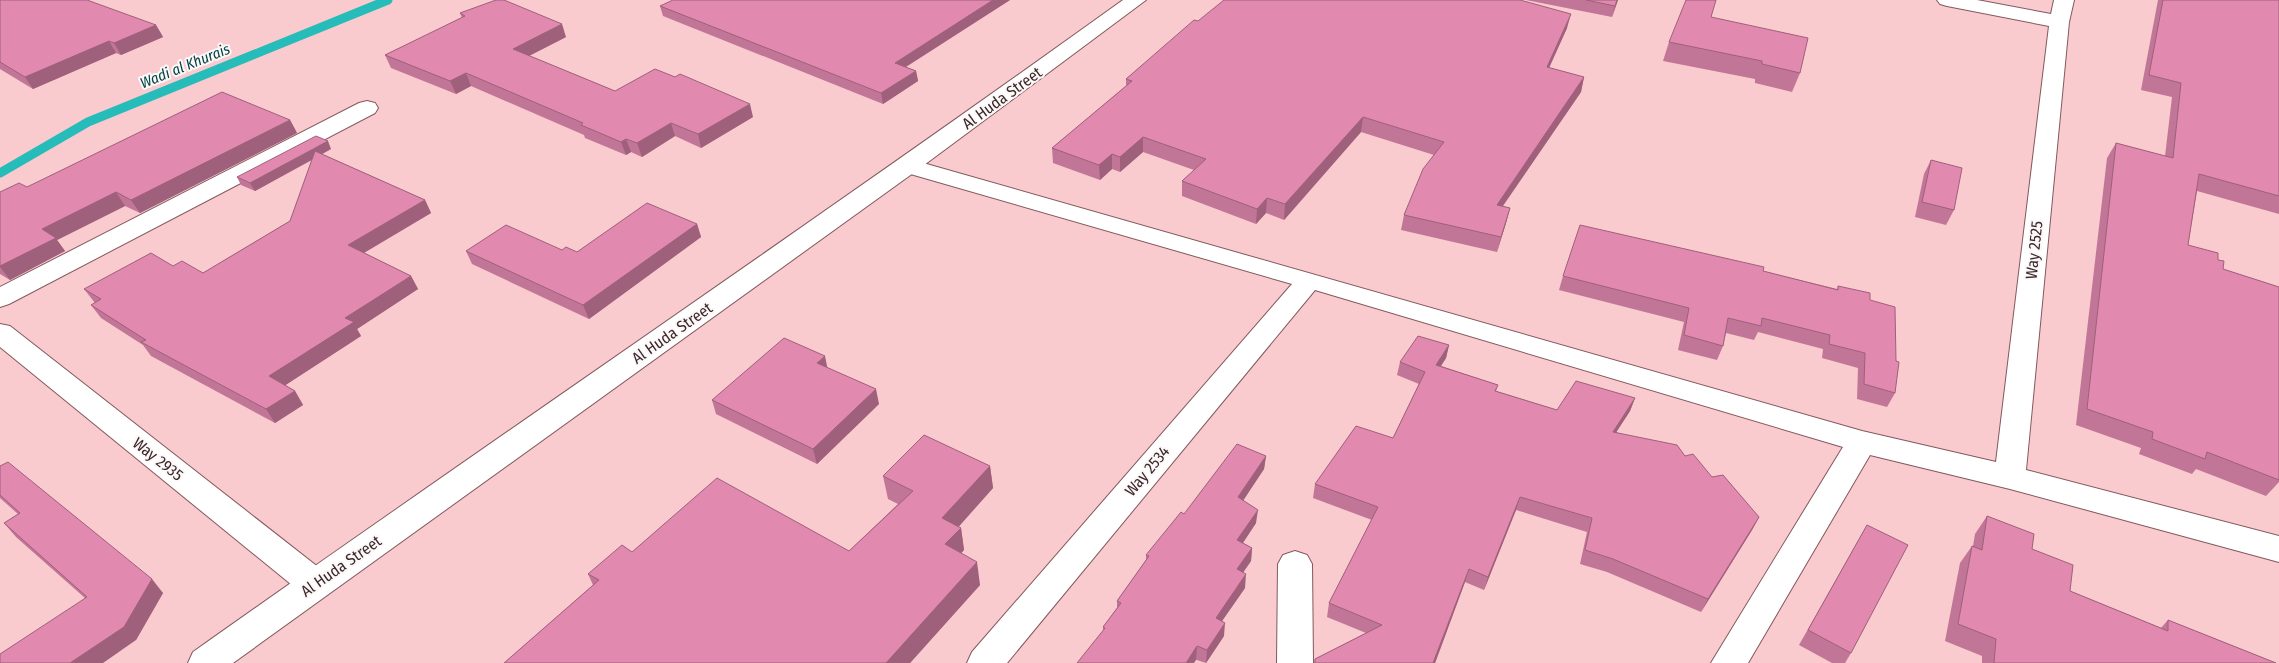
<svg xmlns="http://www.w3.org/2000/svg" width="2279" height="663" font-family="'Fira Sans Condensed',sans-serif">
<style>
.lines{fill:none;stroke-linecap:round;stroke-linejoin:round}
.stream{stroke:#25bcb9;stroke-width:9}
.street-casing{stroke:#82595d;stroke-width:2}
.secondary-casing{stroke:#82595d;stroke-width:2}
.street{fill:#fff;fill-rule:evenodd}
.secondary{fill:#fff;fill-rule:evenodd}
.wall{fill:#c27697}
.shaded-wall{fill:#9e607b}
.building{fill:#e289b0;stroke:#9e607b}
.labels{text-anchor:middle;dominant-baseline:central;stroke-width:4;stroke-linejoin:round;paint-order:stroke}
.far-water-label{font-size:15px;font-style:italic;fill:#024443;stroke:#fcf7f8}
.street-label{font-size:16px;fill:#3a2829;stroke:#fcf7f8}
</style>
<rect width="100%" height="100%" fill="#f9cace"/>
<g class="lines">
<polyline class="stream" points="0,173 88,122 388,0"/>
<defs>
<g id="street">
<polygon points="1937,0 1977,0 2051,14 2054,0 2074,0 2069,22 2026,470 2279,536 2279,562 2010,489 1870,455 1748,663 1711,663 1843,447 1315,290 1007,663 967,663 972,652 1292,284 900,171 896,166 900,161 908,159 916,161 1862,431 1996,462 2049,26 1947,6 1940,4"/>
<polygon points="367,101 375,103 378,108 375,113 9,304 0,307 0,287 359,103"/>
<polygon points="0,324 10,326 327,574 332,584 327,594 315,598 303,594 0,347"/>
<polygon points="1295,551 1307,555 1312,564 1313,663 1277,663 1278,564 1283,555"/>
</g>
<path id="secondary" d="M1123,0H1146L916,171L233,663H188L193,652C502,433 816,221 1123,0Z"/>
</defs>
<use href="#street" class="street-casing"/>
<use href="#secondary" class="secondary-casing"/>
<use href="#street" class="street"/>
<use href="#secondary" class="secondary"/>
</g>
<g class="wall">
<polygon points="0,0 156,25 163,37 121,55 116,53 33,89 0,69"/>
<polygon points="1010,0 906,67 916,71 918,81 883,104 663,16 660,6"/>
<polygon points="1526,0 1618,0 1612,17"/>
<polygon points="2158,0 2279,0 2279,214 2197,191 2188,245 2218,260 2223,269 2279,287 2279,482 2266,496 2196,469 2192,474 2139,454 2141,448 2076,425 2107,158 2116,143 2165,156 2172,97 2141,90"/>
<polygon points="460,13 566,37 529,56 615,91 753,117 701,148 675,136 642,157 631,152 626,155 585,138 584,135 471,86 456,94 391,68 385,55 462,18"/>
<polygon points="1711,17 1800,73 1792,92 1755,83 1755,79 1663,61 1669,42"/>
<polygon points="1198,21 1567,28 1549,68 1584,77 1581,92 1503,206 1510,208 1506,223 1497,252 1401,230 1404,215 1434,155 1361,132 1284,220 1266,213 1256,224 1182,196 1182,181 1194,170 1143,152 1120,172 1112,169 1100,180 1053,163 1052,148 1126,86 1126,79"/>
<polygon points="290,120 297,133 140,213 125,206 57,240 65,251 10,280 0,274 0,192 27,187"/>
<polygon points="331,149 322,154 425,200 431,213 364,253 411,276 418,289 357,329 361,336 285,385 295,391 303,405 275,423 151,356 143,345 101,318 91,305 95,303 84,289 173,266 203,273 290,221 312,160 255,191 241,185 237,177"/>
<polygon points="1931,160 1954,210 1946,225 1915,217 1924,174"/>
<polygon points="697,224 701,237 589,319 472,264 466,251 562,250 577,252"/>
<polygon points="1763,271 1837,289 1838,286 1870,300 1895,393 1887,407 1857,399 1858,368 1822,358 1823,349 1758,332 1754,340 1726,333 1723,346 1717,360 1678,350 1684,322 1559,290 1563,276"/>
<polygon points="1449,345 1446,358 1441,366 1498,385 1496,391 1557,410 1635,398 1630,411 1616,432 1685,456 1712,477 1759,517 1752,530 1701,612 1607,572 1580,564 1587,532 1516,510 1484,590 1465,582 1435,663 1314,663 1315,659 1366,633 1327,617 1329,603 1372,520 1313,498 1315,484 1393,438 1419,384 1397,375 1400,362"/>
<polygon points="827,367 879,404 817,464 716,414 712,400"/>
<polygon points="1266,456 1264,469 1243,500 1256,523 1243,543 1252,548 1251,561 1243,573 1245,588 1222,621 1224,636 1206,663 1103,630 1103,627 1117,608 1117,601 1146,560 1146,555 1184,514"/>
<polygon points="0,466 163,593 136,640 85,598 16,537 4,523 18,514 0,498"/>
<polygon points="990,466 993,488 958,527 961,528 964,550 961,553 980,585 910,663 504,663 593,585 588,574 632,552 849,551 898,504 888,499 883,476"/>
<polygon points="1987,516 2032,549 2070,591 2161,628 2168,620 2276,663 1982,663 1982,656 1945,641 1960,563 1972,546 1973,546 1975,534"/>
<polygon points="1867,525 1851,653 1845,663 1832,663 1799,645"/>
</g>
<g class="shaded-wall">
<polygon points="993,0 1010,0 896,73 895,63"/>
<polygon points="1617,0 1618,0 1612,17 1615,6"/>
<polygon points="1571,14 1567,28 1543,81 1547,67"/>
<polygon points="562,24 566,37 517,62 513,49"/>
<polygon points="156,25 163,37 121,55 114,43"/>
<polygon points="109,41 116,53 33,89 25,77"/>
<polygon points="916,71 918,81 883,104 881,93"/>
<polygon points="466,73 471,86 456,94 450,81"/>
<polygon points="1584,77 1581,92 1493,220 1497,205"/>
<polygon points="750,104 753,117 701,148 698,134"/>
<polygon points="1363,117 1361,132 1284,220 1285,204"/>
<polygon points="290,120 297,133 140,213 131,200"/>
<polygon points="671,123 675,136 642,157 637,143"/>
<polygon points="1143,137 1143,152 1120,172 1120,157"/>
<polygon points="626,139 631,152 626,155 621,142"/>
<polygon points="328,141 331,149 255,191 250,183"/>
<polygon points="1112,154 1112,169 1100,180 1099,165"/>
<polygon points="116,192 125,206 57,240 65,251 10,280 0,267 0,266 42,229"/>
<polygon points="1267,198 1266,213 1256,224 1257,209"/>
<polygon points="425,200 431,213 355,258 348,245"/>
<polygon points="1510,208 1506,223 1497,252 1501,237"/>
<polygon points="697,224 701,237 589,319 583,305"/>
<polygon points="411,276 418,289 357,329 361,336 278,390 269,376 345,318"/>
<polygon points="1449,345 1446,358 1433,378 1436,365"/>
<polygon points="825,356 828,371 817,363"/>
<polygon points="876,389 879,404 817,464 813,449"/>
<polygon points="295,391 303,405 275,423 266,409"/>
<polygon points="1635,398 1630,411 1608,445 1613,432"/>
<polygon points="1266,456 1264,469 1237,510 1238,497"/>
<polygon points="990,466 993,488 946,541 942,518"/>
<polygon points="1520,497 1516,510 1484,590 1488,577"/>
<polygon points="1258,510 1256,523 1236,553 1237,540"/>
<polygon points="1759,517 1752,530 1701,612 1708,599"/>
<polygon points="961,528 964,550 949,567 945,544"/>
<polygon points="1252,548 1251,561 1235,583 1237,569"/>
<polygon points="977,562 980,585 910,663 886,663"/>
<polygon points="1469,569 1465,582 1435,663 1433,663"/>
<polygon points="1246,574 1245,588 1215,631 1216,618"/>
<polygon points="152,579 163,593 136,640 103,663 70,663"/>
<polygon points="1225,623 1224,636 1206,663 1207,650"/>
<polygon points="1197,646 1196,660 1194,663 1186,663"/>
</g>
<g class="building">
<polygon points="0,0 87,0 156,25 114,43 109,41 25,77 0,62"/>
<polygon points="496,0 504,0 562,24 513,49 615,91 655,69 675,77 680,74 750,104 698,134 671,123 637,143 626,139 621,142 581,125 583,123 466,73 450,81 385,55 465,16 460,13"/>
<polygon points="673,0 993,0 895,63 916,71 881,93 660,6"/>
<polygon points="1224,0 1520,0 1571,14 1547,67 1584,77 1497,205 1510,208 1501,237 1404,215 1423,169 1444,142 1363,117 1285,204 1267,198 1257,209 1182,181 1206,159 1143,137 1120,157 1112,154 1099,165 1052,148 1132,81 1126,79 1194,20 1198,21"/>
<polygon points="1586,0 1617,0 1615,6"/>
<polygon points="1686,0 1716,0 1711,17 1808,38 1800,73 1762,64 1762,61 1669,42"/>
<polygon points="2163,0 2279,0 2279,196 2199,174 2188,245 2218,253 2218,260 2224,261 2223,269 2279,287 2279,480 2207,452 2205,459 2152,439 2153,432 2087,409 2116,143 2173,158 2181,83 2149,75"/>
<polygon points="222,92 290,120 131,200 116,192 42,229 56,238 0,266 0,192 19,183 27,187"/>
<polygon points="316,136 328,141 250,183 237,177"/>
<polygon points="315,151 425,200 348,245 411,276 345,318 354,322 269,376 295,391 266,409 141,342 146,340 91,305 101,299 84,289 151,253 173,266 182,261 203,273 290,221"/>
<polygon points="1931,160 1962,168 1954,210 1922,202"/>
<polygon points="647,203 697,224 583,305 466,251 506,225 562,250 566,247 577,252"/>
<polygon points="1580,225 1764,267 1763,271 1838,290 1838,286 1870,293 1870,300 1895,307 1896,361 1899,362 1895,393 1864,384 1865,353 1829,344 1830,335 1762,318 1761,326 1728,318 1723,346 1684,335 1689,308 1563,276"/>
<polygon points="1418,336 1449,345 1436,365 1498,385 1495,391 1557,410 1576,381 1635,398 1613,432 1677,445 1685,456 1693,454 1712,477 1723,475 1759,517 1708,599 1613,559 1585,550 1592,518 1520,497 1488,577 1469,569 1433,663 1315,663 1315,659 1382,625 1329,603 1378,507 1315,484 1356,426 1393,438 1425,372 1400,362"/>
<polygon points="784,338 825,356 817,363 876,389 813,449 712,400"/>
<polygon points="924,435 990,466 942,518 961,528 945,544 977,562 886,663 504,663 599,580 588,574 622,545 632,552 717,478 849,551 913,491 883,476"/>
<polygon points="1237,444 1266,456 1238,497 1258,510 1237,540 1252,548 1237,569 1246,574 1216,618 1225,623 1207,650 1197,646 1186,663 1077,663 1105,628 1103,627 1121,603 1117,601 1149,556 1146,555 1181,512 1184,514"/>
<polygon points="8,462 152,579 124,627 70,663 0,663 0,654 87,597 4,523 20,513 0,495 0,466"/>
<polygon points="1987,516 2034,534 2032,549 2073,565 2070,591 2168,631 2168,620 2276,663 1994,663 1996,639 1958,624 1972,546 1982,550"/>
<polygon points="1867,525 1908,545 1851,653 1808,630"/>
</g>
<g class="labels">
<g class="far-water-label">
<text transform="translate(185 66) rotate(-22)">Wadi al Khurais</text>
</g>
<g class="street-label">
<text transform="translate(1002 98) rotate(-36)">Al Huda Street</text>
<text transform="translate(2034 250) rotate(-84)">Way 2525</text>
<text transform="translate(672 333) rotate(-35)">Al Huda Street</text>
<text transform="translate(158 459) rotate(38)">Way 2935</text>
<text transform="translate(1147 471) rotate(-50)">Way 2534</text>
<text transform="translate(341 566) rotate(-35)">Al Huda Street</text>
</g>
</g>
</svg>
